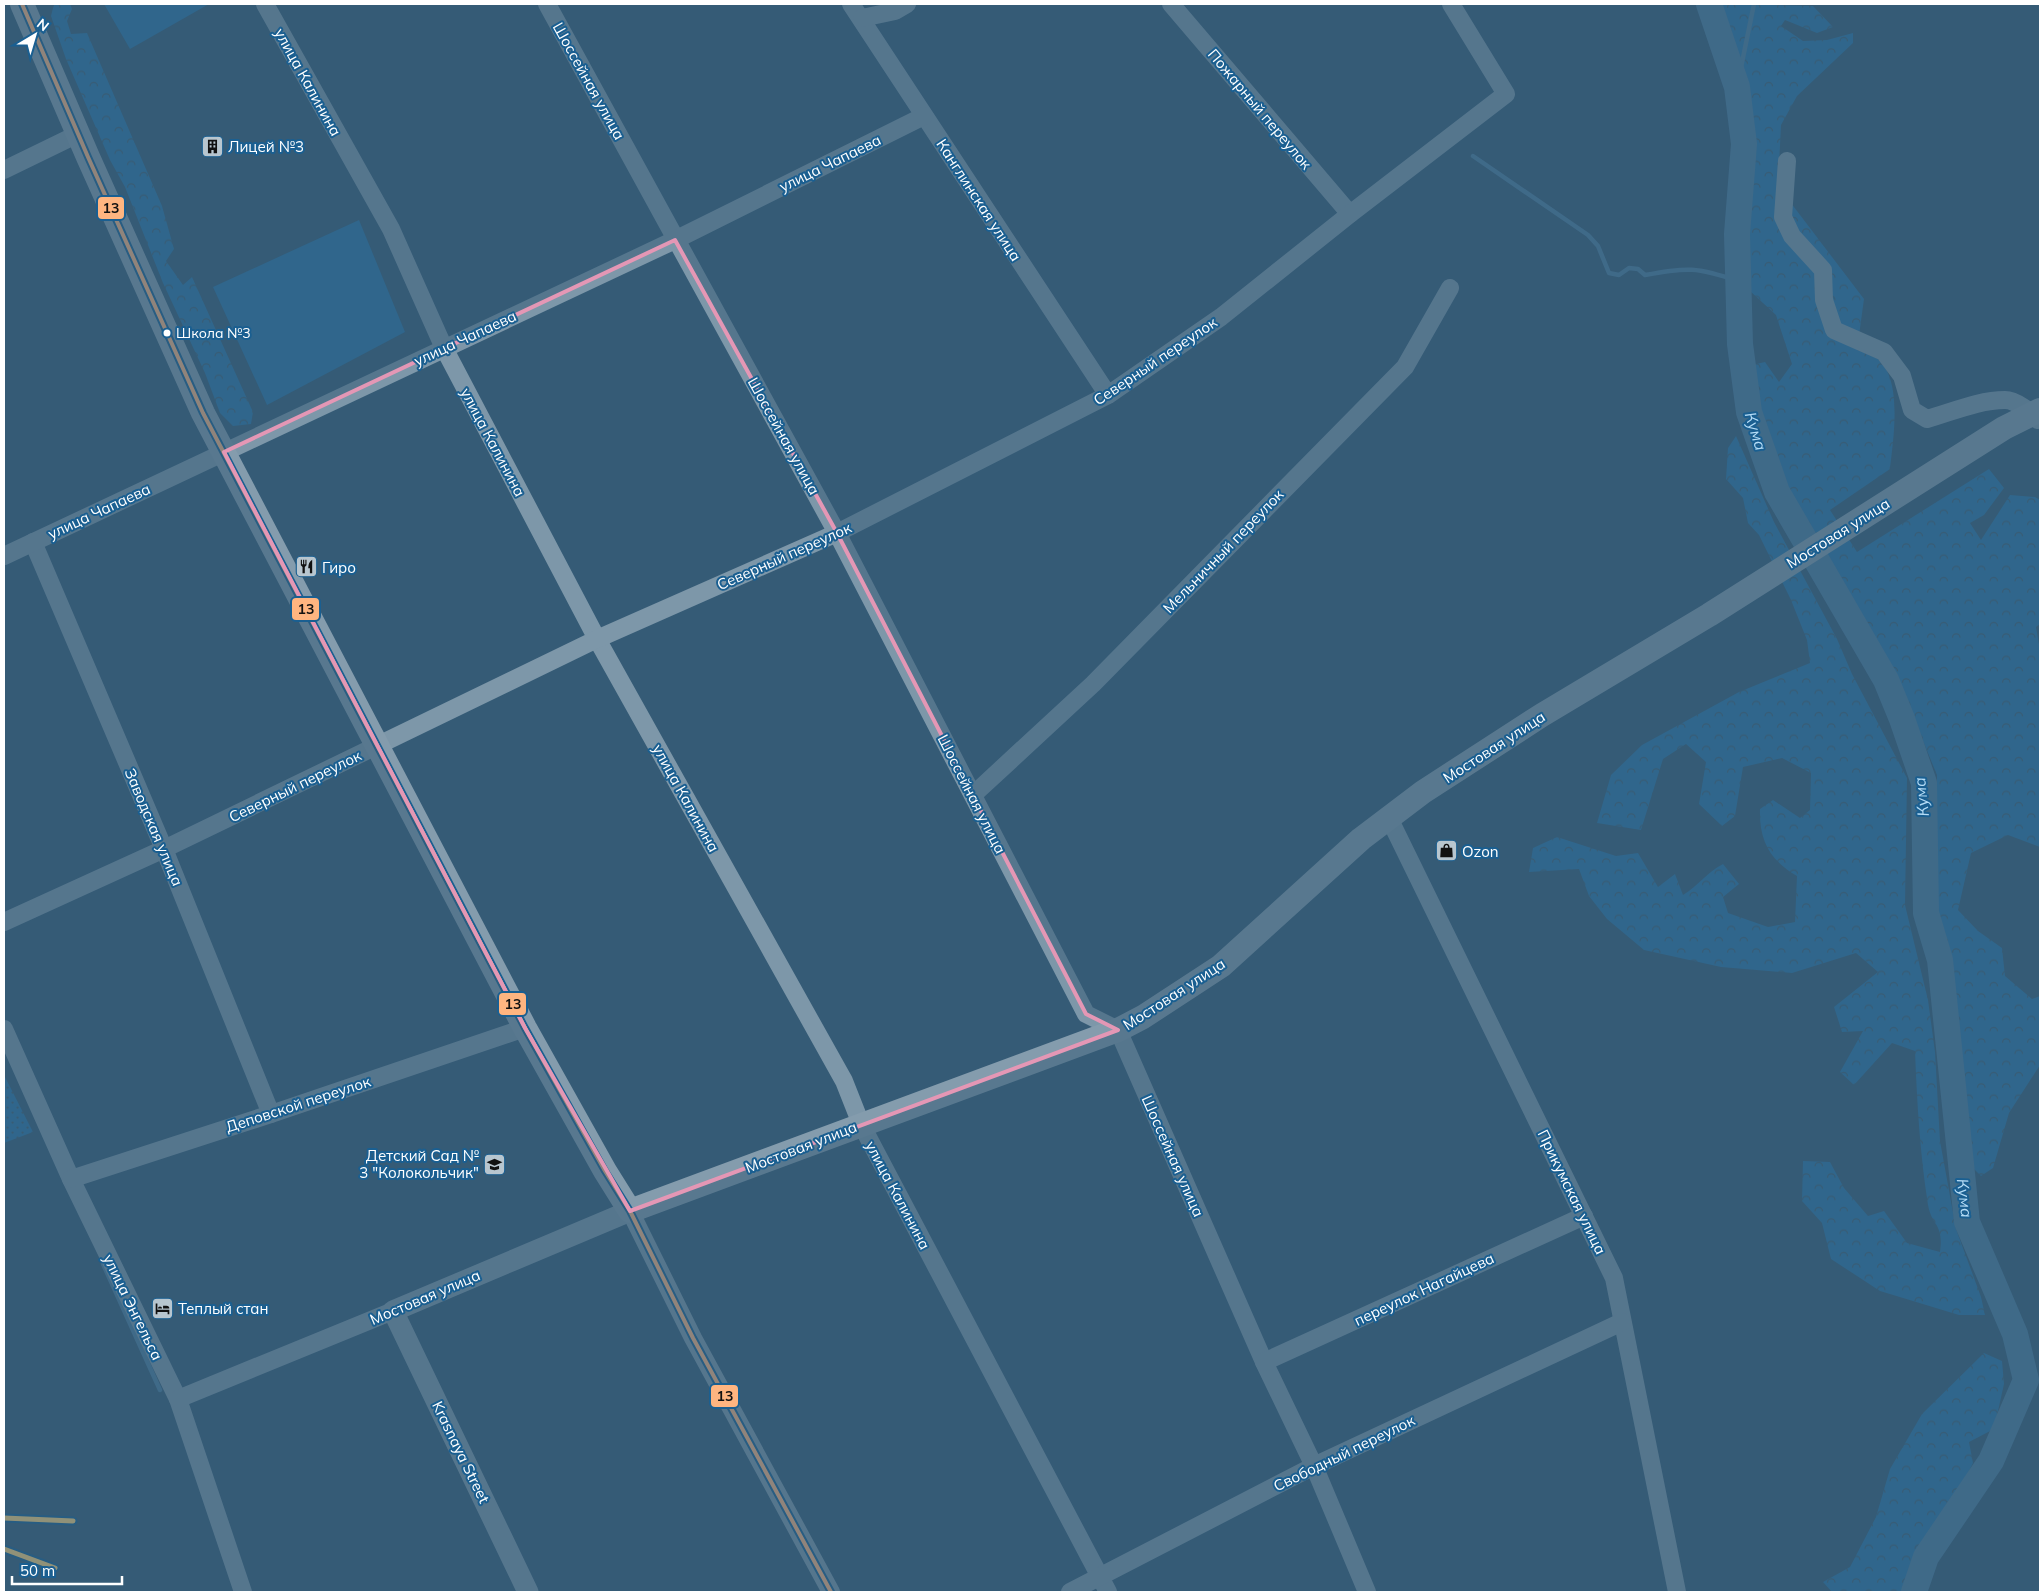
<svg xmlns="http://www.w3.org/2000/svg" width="2044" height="1596" font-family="Mulish,sans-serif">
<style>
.grass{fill:url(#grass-dots)}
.forest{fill:url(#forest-crowns)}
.pitch{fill:#2b74a6}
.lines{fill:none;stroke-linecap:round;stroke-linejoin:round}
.stream{stroke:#4d7c9e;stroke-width:4.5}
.river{stroke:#4d7c9e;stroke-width:26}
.minor{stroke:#7d97a9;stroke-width:18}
.tertiary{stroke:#7d97a9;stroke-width:21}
.secondary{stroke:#849cad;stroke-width:24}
.bus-1-casing{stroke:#1a5f91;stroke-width:8}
.bus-1{stroke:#ffb580;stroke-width:4}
.rail-1-casing{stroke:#1a5f91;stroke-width:9}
.rail-1{stroke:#ffd37a;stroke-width:5}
.marked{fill:none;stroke:#e497b5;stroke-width:4;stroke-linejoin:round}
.bus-dot{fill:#fff;stroke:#1a5f91;stroke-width:2}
.labels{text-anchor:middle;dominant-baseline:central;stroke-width:4;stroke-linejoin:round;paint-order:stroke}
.bus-label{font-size:14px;fill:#fff;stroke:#1a5f91;text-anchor:start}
.street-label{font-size:15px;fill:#fff;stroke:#1a5f91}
.poi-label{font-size:15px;fill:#fff;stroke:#1a5f91;text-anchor:start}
.water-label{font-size:16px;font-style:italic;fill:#b5dcf6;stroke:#1a5f91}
.line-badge{stroke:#1a5f91;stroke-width:2}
.pale-badge-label{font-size:14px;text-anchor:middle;font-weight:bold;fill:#111}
</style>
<defs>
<pattern id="grass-dots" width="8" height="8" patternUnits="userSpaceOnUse" patternTransform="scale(1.25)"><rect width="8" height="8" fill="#2b74a6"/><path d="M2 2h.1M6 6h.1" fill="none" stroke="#3d5e74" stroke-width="1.8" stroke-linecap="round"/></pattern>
<pattern id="forest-crowns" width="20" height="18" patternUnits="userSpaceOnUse" patternTransform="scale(1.25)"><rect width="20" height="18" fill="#2b74a6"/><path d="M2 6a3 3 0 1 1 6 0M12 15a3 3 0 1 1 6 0" fill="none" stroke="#3d5e74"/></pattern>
</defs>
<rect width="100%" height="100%" fill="#355b76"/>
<polygon class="grass" points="4,1075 33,1132 4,1143"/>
<g class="forest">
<polygon points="54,4 70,4 72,9 67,21 71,34 87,33 162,206 174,249 166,261 183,285 192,277 253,412 251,424 233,426 220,413 205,373 163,283 125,187 110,160 66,59 51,16"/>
<path d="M1719,4L1813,6L1833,27L1817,33L1785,20L1781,26L1803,41L1827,40L1853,33V43L1797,96L1781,125L1778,186L1864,299L1857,350C1862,352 1868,352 1872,355C1905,372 1893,439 1890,469L1830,510L1857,552L1989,469L2004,488L1984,515L1970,523L1981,540L2010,495L2035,497L2040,500V624L2036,627L2040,650V847L2008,835L1971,853L1958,910L1978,931L2002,948L2005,976L2032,999L2040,996V1065L2009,1113L1993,1168L1981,1176L1973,1168L1950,965L1937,913V775L1896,675L1842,590L1797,509L1748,382L1752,365L1765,362L1779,382L1792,364L1776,315L1750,291L1747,239L1752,143L1745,89L1731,29Z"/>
<path d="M1736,436L1774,522L1837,639L1852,674L1907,778L1905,905L1928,1000L1935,1052L1940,1141L1956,1229L1981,1297L1985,1315H1959L1880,1291L1831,1259L1822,1223L1802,1201L1803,1161L1830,1162L1844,1188L1868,1216L1884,1211L1907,1243L1940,1252C1944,1223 1932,1227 1928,1205C1920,1154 1917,1103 1915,1051L1892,1043L1854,1085L1840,1072L1863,1031L1842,1032L1834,1007L1878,972L1856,953L1792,973L1721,967L1644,950L1607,919L1589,896L1579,869L1529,872L1533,848L1557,837L1616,856L1638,853L1658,887L1675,874L1683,895C1699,885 1706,873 1723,864L1739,884L1723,897L1728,913L1768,927L1795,922L1797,876C1770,860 1759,841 1760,809L1773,800L1800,818L1810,810L1811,773L1782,758L1743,767L1735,816L1722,826L1699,804L1706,762L1686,744L1663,759L1641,830L1597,823L1611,775L1642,745L1739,692L1810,663L1807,640L1791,600L1759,535L1748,523L1743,498L1726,479L1728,448Z"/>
<polygon points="1984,1353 2002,1361 2004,1384 1994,1429 1969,1442 1973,1463 1960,1489 1915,1554 1903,1592 1832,1592 1823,1582 1850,1567 1876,1517 1890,1469 1922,1414"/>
</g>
<g class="pitch">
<polygon points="104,4 209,4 130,49"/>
<polygon points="359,220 405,332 267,405 213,287"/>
</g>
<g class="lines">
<g class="stream">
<polyline points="1737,87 1754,4"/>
<path d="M1473,156L1588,235L1598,246L1609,273L1619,275L1629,268L1638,269L1645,275C1687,267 1697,267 1738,281"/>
<polyline points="103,1264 160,1390"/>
</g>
<polyline class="river" points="1709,4 1737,87 1744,144 1737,234 1740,344 1749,412 1777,492 1886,680 1902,719 1924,783 1926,913 1940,960 1967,1222 2015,1334 2026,1380 1991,1461 1926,1557 1914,1592"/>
<g class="minor">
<polyline points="265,4 391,229 444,348 597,639 844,1081 861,1124 1108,1592"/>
<polyline points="547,4 837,533 1086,1014 1118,1030 1264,1362 1314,1466 1367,1592"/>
<polyline points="851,4 1108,395"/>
<polyline points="1171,4 1350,214"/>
<polyline points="862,18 895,11 907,4"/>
<path d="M1787,161L1783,217L1792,236L1823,270L1824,300L1834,330L1884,352L1902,376L1912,410L1927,419C1952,412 1979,400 2005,400C2015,400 2032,412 2038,420"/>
<polyline points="4,170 78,134"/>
<polyline points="33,542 164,849 271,1114"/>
<polyline points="4,556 675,240 924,116"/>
<polyline points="973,795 1093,684 1405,367 1450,288"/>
<polyline points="1389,818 1614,1278 1677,1592"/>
<polyline points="4,922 164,849 597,639 837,533 1108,395 1221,317 1350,214 1506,94 1451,4"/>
<polyline points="4,1029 71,1179 178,1399 243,1592"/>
<polyline points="71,1179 271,1114 525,1028"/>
<polyline points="630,1211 693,1338 831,1592"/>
<polyline points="1264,1362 1584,1216"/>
<polyline points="178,1399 393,1311"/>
<polyline points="1070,1592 1314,1466 1622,1322"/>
</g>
<polyline class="tertiary" points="528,1592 393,1311 630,1211"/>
<polyline class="secondary" points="22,4 88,157 203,413 525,1028 605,1171 630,1211 1118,1030 1143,1017 1221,966 1361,839 1423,792 1542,715 1709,615 2004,428 2040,410"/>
<defs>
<polyline id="bus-1" points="22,4 88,157 203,413 525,1028 605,1171 630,1211 693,1338 831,1592"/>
</defs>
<use href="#bus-1" class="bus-1-casing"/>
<use href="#bus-1" class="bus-1"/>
<defs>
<g id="rail-1">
<polyline points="4,1518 73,1521"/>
<polyline points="4,1549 55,1568"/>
</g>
</defs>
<use href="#rail-1" class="rail-1-casing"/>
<use href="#rail-1" class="rail-1"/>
</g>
<path d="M0 0H2044V1596H0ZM675,240L837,533L1086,1014L1118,1030L630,1211L525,1028L224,452Z" fill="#355b76" fill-opacity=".55" fill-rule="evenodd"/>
<path class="marked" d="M675,240L837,533L1086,1014L1118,1030L630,1211L525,1028L224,452Z"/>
<defs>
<symbol id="building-square" viewBox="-11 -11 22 22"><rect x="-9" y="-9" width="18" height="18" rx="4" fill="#b8c6cf" stroke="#1a5f91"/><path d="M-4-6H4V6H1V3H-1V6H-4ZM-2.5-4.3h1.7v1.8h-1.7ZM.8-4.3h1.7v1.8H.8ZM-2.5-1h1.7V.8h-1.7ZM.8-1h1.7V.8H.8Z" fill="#111"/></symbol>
<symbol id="restaurant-square" viewBox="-11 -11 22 22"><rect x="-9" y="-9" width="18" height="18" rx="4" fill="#b8c6cf" stroke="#1a5f91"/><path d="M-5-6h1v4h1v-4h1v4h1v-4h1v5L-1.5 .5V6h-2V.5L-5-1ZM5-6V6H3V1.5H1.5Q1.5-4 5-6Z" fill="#111"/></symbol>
<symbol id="shop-square" viewBox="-11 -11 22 22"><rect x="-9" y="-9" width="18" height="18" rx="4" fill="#b8c6cf" stroke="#1a5f91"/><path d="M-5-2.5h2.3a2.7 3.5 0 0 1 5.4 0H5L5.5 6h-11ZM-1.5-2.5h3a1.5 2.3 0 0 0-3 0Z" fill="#111"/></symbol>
<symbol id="school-square" viewBox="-11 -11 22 22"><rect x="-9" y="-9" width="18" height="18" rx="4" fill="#b8c6cf" stroke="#1a5f91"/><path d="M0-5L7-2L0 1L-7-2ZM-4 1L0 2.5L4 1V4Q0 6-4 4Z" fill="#111"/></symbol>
<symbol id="hotel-square" viewBox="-11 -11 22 22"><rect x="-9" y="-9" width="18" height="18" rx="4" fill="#b8c6cf" stroke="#1a5f91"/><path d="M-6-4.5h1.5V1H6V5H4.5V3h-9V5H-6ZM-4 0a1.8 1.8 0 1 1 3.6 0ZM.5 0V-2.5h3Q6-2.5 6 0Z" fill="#111"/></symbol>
</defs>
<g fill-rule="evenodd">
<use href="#building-square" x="200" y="134" width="25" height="25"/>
<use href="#restaurant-square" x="294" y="554" width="25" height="25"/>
<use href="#shop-square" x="1434" y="838" width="25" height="25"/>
<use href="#school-square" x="482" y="1152" width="25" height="25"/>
<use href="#hotel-square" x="150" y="1296" width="25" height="25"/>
</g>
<circle class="bus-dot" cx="167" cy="333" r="4.5"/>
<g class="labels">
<g class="bus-label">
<text x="176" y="333">Школа №3</text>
</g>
<g class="street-label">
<text transform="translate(589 81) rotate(61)">Шоссейная улица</text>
<text transform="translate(308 82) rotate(61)">улица Калинина</text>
<text transform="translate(1260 109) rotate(50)">Пожарный переулок</text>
<text transform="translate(830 163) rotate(-26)">улица Чапаева</text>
<text transform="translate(979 200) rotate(57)">Канглинская улица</text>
<text transform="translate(465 338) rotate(-25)">улица Чапаева</text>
<text transform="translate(1155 361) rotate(-34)">Северный переулок</text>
<text transform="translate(784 436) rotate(61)">Шоссейная улица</text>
<text transform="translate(493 442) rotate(62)">улица Калинина</text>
<text transform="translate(99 511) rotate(-25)">улица Чапаева</text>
<text transform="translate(1838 533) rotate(-32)">Мостовая улица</text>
<text transform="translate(1223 551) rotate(-46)">Мельничный переулок</text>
<text transform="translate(784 556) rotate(-24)">Северный переулок</text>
<text transform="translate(1494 747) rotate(-33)">Мостовая улица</text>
<text transform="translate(295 786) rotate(-26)">Северный переулок</text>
<text transform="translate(972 794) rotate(63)">Шоссейная улица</text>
<text transform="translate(686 798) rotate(61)">улица Калинина</text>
<text transform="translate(154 827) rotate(67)">Заводская улица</text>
<text transform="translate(1174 994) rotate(-33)">Мостовая улица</text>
<text transform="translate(298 1104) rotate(-18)">Деповской переулок</text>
<text transform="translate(801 1147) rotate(-21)">Мостовая улица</text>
<text transform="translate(1173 1156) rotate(66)">Шоссейная улица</text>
<text transform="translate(1572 1192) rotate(64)">Прикумская улица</text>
<text transform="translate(898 1195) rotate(62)">улица Калинина</text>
<text transform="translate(1424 1289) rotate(-25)">переулок Нагайцева</text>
<text transform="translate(425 1297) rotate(-23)">Мостовая улица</text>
<text transform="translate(133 1307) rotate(64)">улица Энгельса</text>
<text transform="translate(461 1452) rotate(64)">Krasnaya Street</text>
<text transform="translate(1344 1453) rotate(-26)">Свободный переулок</text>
</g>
<g class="poi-label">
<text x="228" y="146">Лицей №3</text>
<text x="322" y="567">Гиро</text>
<text x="1462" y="851">Ozon</text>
<text x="479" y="1155" text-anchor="end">Детский Сад №<tspan x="479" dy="17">3 "Колокольчик"</tspan></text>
<text x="178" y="1308">Теплый стан</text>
</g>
<g class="water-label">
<text transform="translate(1756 431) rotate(73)">Кума</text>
<text transform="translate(1921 797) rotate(-96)">Кума</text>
<text transform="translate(1965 1198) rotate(83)">Кума</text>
</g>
</g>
<g class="line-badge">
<rect x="97" y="196" width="28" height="24" rx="5" fill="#ffb580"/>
<rect x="291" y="597" width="29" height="24" rx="5" fill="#ffb580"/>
<rect x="498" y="992" width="29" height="24" rx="5" fill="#ffb580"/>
<rect x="710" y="1384" width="29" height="24" rx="5" fill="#ffb580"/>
</g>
<g class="pale-badge-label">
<text x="111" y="213">13</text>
<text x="306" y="614">13</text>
<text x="513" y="1009">13</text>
<text x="725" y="1401">13</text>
</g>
<rect width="2044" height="1596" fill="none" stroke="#ffffff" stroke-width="10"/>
<g transform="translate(35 35) rotate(38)" stroke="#1a5f91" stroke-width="4" paint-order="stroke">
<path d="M0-4L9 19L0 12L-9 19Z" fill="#ffffff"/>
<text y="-8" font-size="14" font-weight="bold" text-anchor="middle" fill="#ffffff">N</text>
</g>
<path d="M12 1576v8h110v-8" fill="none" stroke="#ffffff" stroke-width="2.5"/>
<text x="20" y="1576" font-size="15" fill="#ffffff" stroke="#1a5f91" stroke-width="4" paint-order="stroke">50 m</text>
</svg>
